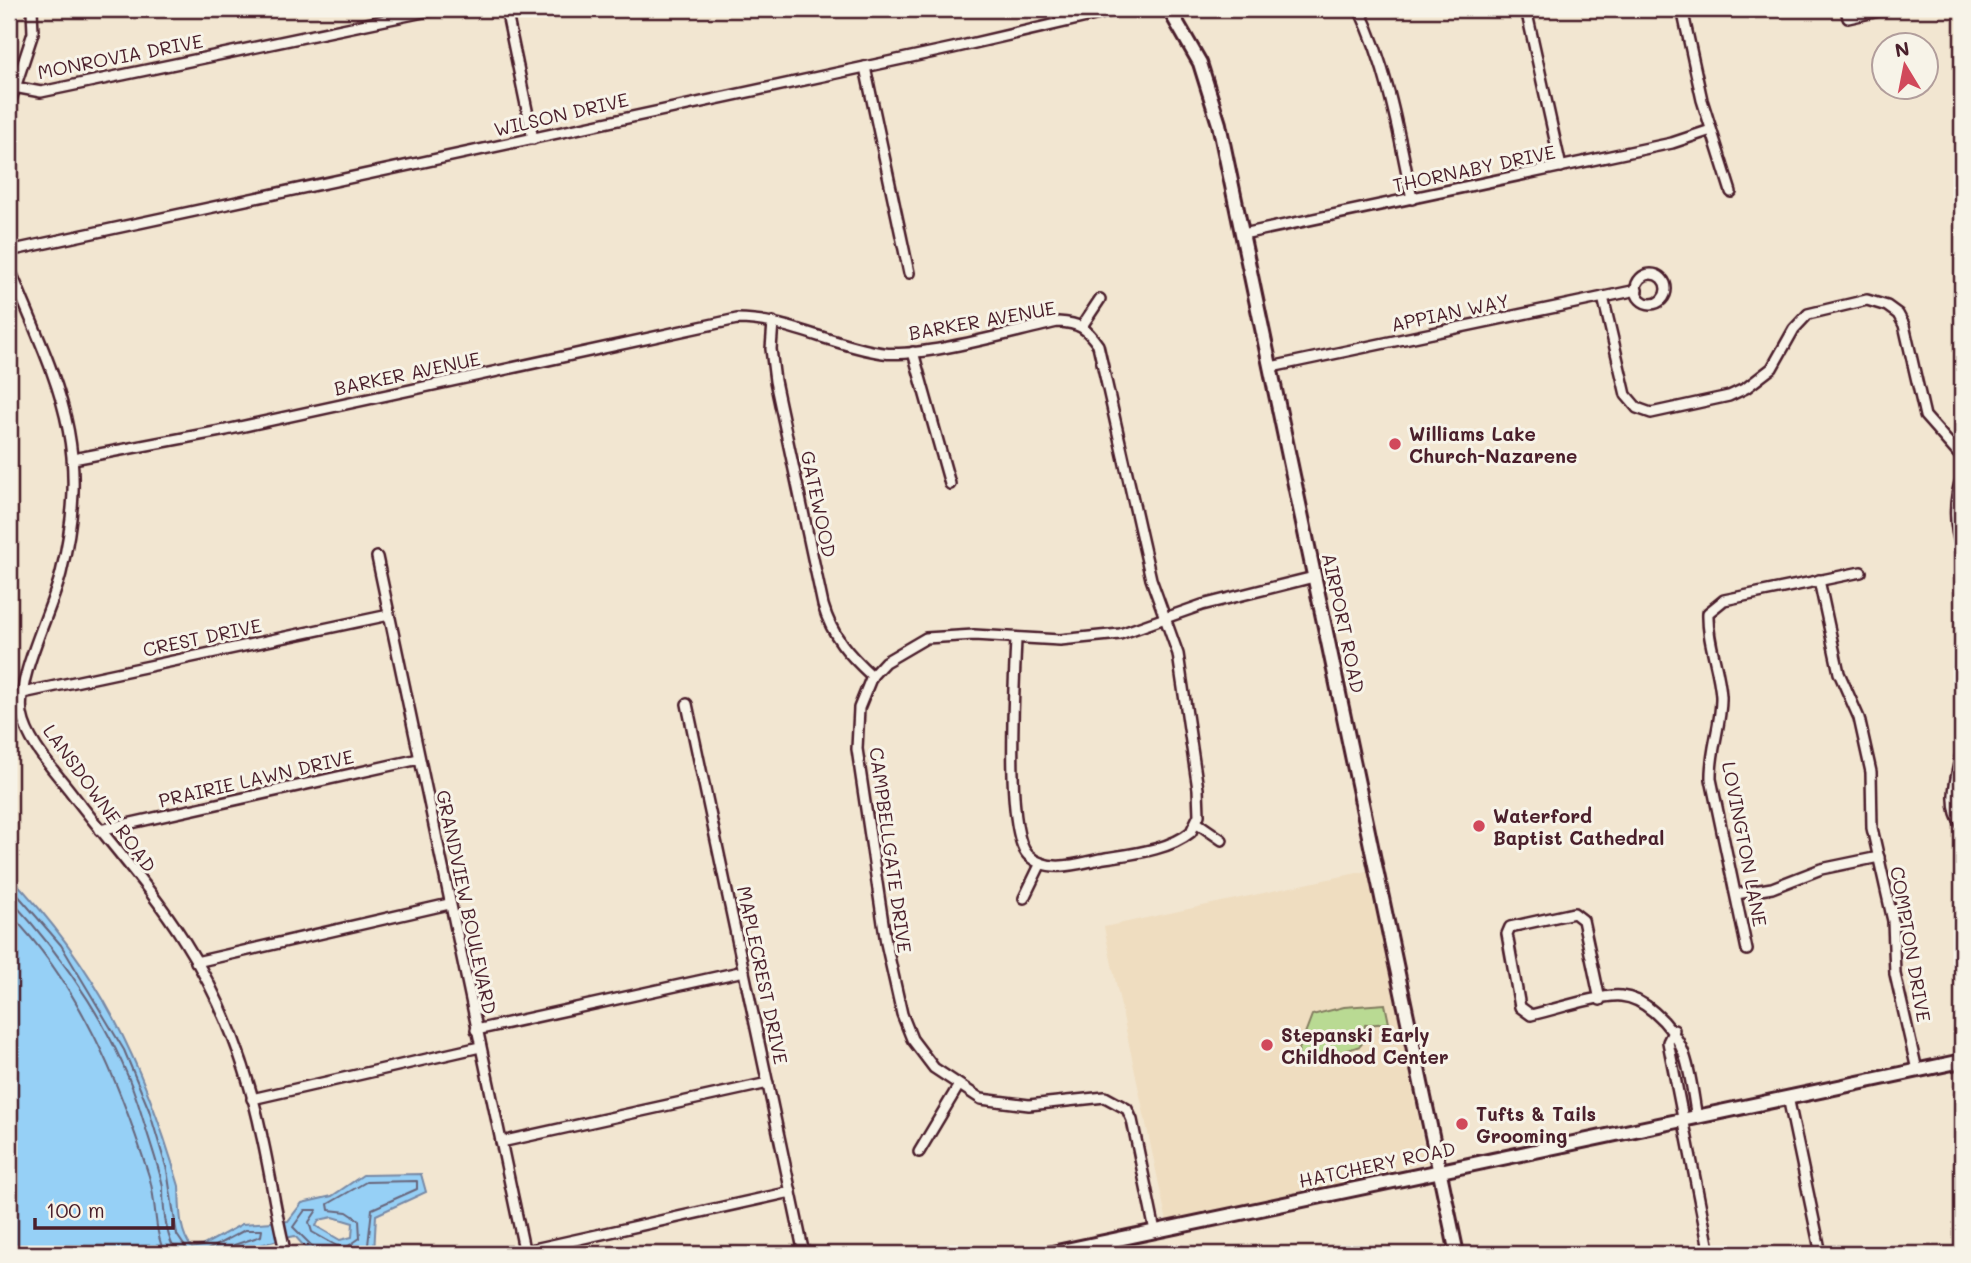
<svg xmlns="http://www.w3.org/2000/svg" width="1971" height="1263" font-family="Mali,sans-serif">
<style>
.built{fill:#efddc0}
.green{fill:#b9da93;stroke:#827c5f;stroke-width:2}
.water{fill:#96d0f6;stroke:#7889a5;stroke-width:2;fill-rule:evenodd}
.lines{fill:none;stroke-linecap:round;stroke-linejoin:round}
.shore{stroke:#68667c;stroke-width:2}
.street-casing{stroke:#4a1f2b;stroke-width:14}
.secondary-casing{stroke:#4a1f2b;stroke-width:18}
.street{stroke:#f7f3e8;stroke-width:9}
.secondary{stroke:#f7f3e8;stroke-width:12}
.poi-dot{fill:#d1495b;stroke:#f7f3e8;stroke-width:2.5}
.labels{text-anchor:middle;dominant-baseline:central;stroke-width:6;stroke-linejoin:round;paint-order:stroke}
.street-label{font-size:19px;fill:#4a1f2b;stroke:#f7f3e8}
.poi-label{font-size:19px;font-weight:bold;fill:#4a1f2b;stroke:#f7f3e8;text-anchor:start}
</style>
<rect width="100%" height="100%" fill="#f2e6d1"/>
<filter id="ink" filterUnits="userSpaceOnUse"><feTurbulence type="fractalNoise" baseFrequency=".0143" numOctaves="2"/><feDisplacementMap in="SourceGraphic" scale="14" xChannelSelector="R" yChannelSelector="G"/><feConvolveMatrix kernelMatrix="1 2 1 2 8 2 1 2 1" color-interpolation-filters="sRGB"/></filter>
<g filter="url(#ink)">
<polygon class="built" points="1371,870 1427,1163 1167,1222 1104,927"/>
<polygon class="green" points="1385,1004 1389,1023 1365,1025 1363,1042 1360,1046 1307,1064 1301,1062 1298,1052 1312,1015 1344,1007"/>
<path class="water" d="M9,875C99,969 143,1062 179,1186C180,1205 178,1231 192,1248L202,1246L242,1224L288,1221L302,1203L332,1196L363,1175L421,1174L426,1192L376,1215L374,1254H311L295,1236C273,1240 253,1249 232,1252C159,1261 82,1254 9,1254ZM333,1217L353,1223L352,1237L340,1240L316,1226L319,1220Z"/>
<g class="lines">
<g class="shore">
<polyline points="9,885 61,945 124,1050 149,1110 167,1170 177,1235 190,1254"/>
<path d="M9,898C65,958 118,1035 142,1116C146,1130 162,1177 163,1187C163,1210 165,1235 177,1254"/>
<path d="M9,913C80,986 119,1081 149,1176C157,1202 153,1229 165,1254"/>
<polyline points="200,1254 245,1230 262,1230 261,1236 234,1245 230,1254"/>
<polyline points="314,1254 313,1247 293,1227 305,1210 317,1210 309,1222 312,1232 337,1246 347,1247 360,1238 359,1220 347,1212 329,1210 328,1204 366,1182 417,1181 417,1189 372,1209 367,1254"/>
</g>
<defs>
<g id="street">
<polyline points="506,9 533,139"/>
<path d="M1359,9C1388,69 1399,134 1412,199"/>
<polyline points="1526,9 1561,167"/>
<polyline points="1682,9 1702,100 1731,192"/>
<polyline points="1846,9 1848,18 1888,9"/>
<polyline points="865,67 909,273"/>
<polyline points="14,87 41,92 438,9"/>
<polyline points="9,106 33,33 32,9"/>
<polyline points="1243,234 1672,143 1711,130"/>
<polyline points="9,251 953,48 1121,9"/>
<path d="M9,267C57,384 93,442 61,573C52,611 16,677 22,714C27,742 53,769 70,791C108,841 152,889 185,942C223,1002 248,1069 262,1137C271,1176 276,1216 286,1254"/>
<circle cx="1651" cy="289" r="15"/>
<polyline points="1603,297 1626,395 1637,408 1651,413 1729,396 1746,388 1772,368 1794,329 1808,314 1867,300 1887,306 1898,314 1904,325 1925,416 1962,458"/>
<path d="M773,322L771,349L775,381L823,605C832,636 848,654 872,676"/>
<polyline points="1082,326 1100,299"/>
<polyline points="913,352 950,484"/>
<polyline points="1271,367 1637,290"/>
<path d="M73,459L226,430L737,319C788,319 833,346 883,353C923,358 1015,331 1058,322C1080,323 1086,328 1098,345L1151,579L1178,654L1198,789L1199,815L1191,832C1168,851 1129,854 1100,859C1077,864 1047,874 1028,855C1004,831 1015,676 1016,638"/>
<path d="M1962,477C1953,500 1954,527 1962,550"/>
<polyline points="377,557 525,1254"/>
<polyline points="1819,580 1839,673 1859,718 1871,772 1872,828 1893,921 1895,974 1917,1070"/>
<polyline points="23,693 389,615"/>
<polyline points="687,704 804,1254"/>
<path d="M1962,749C1958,772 1946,804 1962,825"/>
<polyline points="1196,822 1222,840"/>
<polyline points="100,830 419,759"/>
<polyline points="1736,894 1772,888 1821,869 1879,857"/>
<polyline points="1024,898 1041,863"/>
<path d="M1747,950L1711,779C1710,750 1722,723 1721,696C1719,667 1707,642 1708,613L1724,600L1861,572"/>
<polyline points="196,962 449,904"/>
<path d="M1600,1000L1583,920L1574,913L1510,927L1507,934L1520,1007L1531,1015C1553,1010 1601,994 1621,996C1633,997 1645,1004 1654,1012C1690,1043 1689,1073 1697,1118"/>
<polyline points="476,1030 744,971"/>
<polyline points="1674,1030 1668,1042 1710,1254"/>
<polyline points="1788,1097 1821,1254"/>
<polyline points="252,1099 480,1047"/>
<polyline points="501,1142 768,1083"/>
<polyline points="919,1152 959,1085"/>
<polyline points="1155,1231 1132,1120 1127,1109 1105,1097 1029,1105 981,1099 934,1068 912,1039 902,1014 886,943 857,749 859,708 872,676 885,662 926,638 974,635 1060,640 1120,634 1202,605 1314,577"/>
<polyline points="525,1251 791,1192"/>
</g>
<g id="secondary">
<polyline points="1169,9 1200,63 1219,124 1457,1254"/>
<polyline points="1047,1254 1962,1061"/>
</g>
</defs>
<use href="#street" class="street-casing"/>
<use href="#secondary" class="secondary-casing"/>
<use href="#street" class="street"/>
<use href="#secondary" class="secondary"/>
</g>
</g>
<g class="poi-dot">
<circle cx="1395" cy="444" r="7"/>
<circle cx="1479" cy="826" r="7"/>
<circle cx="1267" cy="1045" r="7"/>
<circle cx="1462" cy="1124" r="7"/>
</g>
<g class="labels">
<g class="street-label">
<text transform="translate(120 56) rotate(-11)">MONROVIA DRIVE</text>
<text transform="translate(561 114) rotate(-13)">WILSON DRIVE</text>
<text transform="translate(1474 168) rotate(-12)">THORNABY DRIVE</text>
<text transform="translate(1450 312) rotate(-12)">APPIAN WAY</text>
<text transform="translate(982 320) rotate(-10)">BARKER AVENUE</text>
<text transform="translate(407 373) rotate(-12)">BARKER AVENUE</text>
<text transform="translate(819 504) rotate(78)">GATEWOOD</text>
<text transform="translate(1344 623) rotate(78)">AIRPORT ROAD</text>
<text transform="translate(202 637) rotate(-12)">CREST DRIVE</text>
<text transform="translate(256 778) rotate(-13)">PRAIRIE LAWN DRIVE</text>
<text transform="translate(100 798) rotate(54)">LANSDOWNE ROAD</text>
<text transform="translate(1745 844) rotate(79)">LOVINGTON LANE</text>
<text transform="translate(891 850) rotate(82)">CAMPBELLGATE DRIVE</text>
<text transform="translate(467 902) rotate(78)">GRANDVIEW BOULEVARD</text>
<text transform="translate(1911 944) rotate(80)">COMPTON DRIVE</text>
<text transform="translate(763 975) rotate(78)">MAPLECREST DRIVE</text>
<text transform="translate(1377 1164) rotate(-12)">HATCHERY ROAD</text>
</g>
<g class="poi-label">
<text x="1409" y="433">Williams Lake<tspan x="1409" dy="22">Church-Nazarene</tspan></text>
<text x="1493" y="815">Waterford<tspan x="1493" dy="22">Baptist Cathedral</tspan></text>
<text x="1281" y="1034">Stepanski Early<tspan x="1281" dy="22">Childhood Center</tspan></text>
<text x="1476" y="1113">Tufts &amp; Tails<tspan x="1476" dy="22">Grooming</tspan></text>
</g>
</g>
<rect width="1971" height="1263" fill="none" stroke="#f7f3e8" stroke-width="35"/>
<rect x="18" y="18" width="1936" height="1228" fill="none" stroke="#4a1f2b" stroke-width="2.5" filter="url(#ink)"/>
<g transform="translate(1905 66) rotate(350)"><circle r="33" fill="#f7f3e8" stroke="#b29e9c" stroke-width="2"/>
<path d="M0-5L12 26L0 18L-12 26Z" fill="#d1495b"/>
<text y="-10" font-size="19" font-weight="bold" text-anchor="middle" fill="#4a1f2b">N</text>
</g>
<path d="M35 1218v10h138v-10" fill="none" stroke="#4a1f2b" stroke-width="3.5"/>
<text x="46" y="1218" font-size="21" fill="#4a1f2b" stroke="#f7f3e8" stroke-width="5" paint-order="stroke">100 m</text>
</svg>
